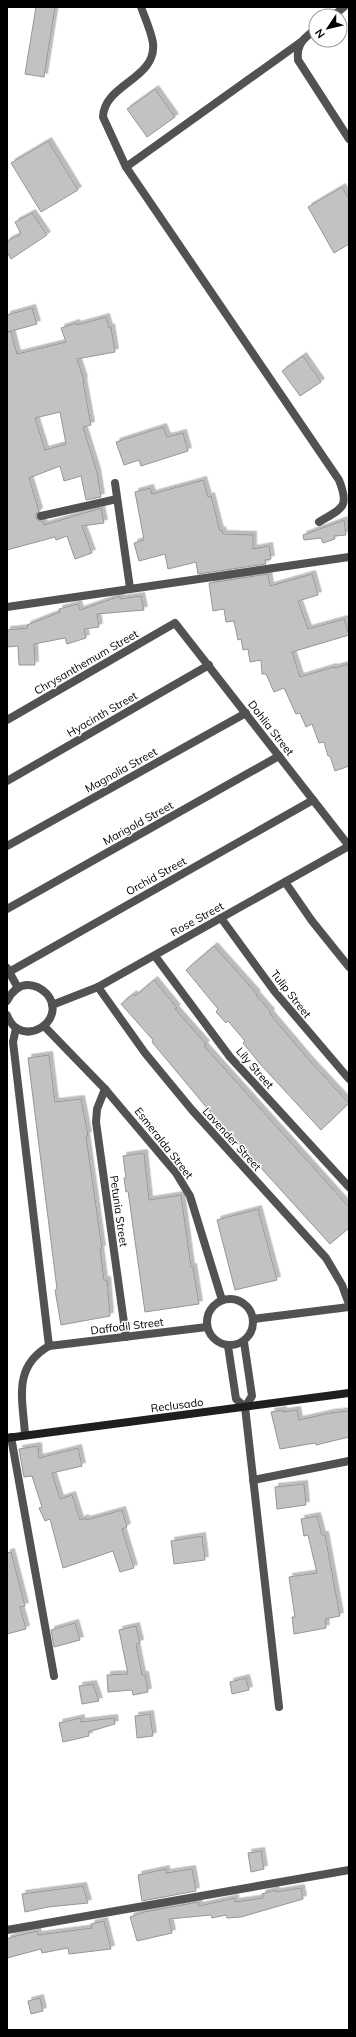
<svg xmlns="http://www.w3.org/2000/svg" width="356" height="2037" font-family="Mulish,sans-serif">
<style>
.building{fill:#c2c2c2;stroke:#969696;fill-rule:evenodd;filter:url(#shadow)}
.lines{fill:none;stroke-linecap:round;stroke-linejoin:round}
.lane{stroke:#525252;stroke-width:8}
.street{stroke:#525252;stroke-width:8}
.secondary{stroke:#1f1f1f;stroke-width:8}
.labels{text-anchor:middle;dominant-baseline:central;stroke-width:3;stroke-linejoin:round;paint-order:stroke}
.street-label{font-size:11px;fill:#000;stroke:#fff}
</style>
<defs>
<filter id="shadow"><feDropShadow dx="3.5" dy="-3.5" stdDeviation="0" flood-color="#0004"/></filter>
</defs>
<rect width="100%" height="100%" fill="#fff"/>
<g class="building">
<polygon points="36,7 55,7 44,77 25,74"/>
<polygon points="155,89 175,117 147,137 127,109"/>
<polygon points="48,141 78,190 41,212 11,163"/>
<polygon points="342,187 349,199 349,244 334,253 308,207"/>
<polygon points="32,213 47,235 11,259 7,252 7,241 21,234 15,222"/>
<path d="M32,308L37,324L8,332L11,331L17,354L66,342L61,328L76,323L77,325L106,317L109,328L111,327L115,352L77,359L84,380L83,381L91,425L83,427L97,472L101,497L86,500L81,476L64,481L60,466L29,478L39,511L36,514V518L39,521H42L44,525L101,508L104,523L82,526L92,553L75,559L67,536L56,540L55,537L7,550V315ZM60,412L66,444L45,450L35,418Z"/>
<polygon points="303,356 321,382 300,396 282,371"/>
<polygon points="163,427 167,437 183,433 188,451 141,466 139,460 124,465 116,442"/>
<polygon points="203,480 208,497 211,496 220,531 222,530 223,534 253,535 253,549 269,546 271,559 265,560 266,564 198,574 196,562 168,569 165,554 139,561 134,543 144,540 135,492 150,488 152,494"/>
<polygon points="344,520 346,535 334,536 335,539 323,543 321,538 304,540 303,535"/>
<polygon points="268,574 270,586 312,574 318,595 298,601 308,629 344,619 349,635 292,652 300,677 333,667 334,668 349,664 349,766 335,771 330,756 328,756 324,742 319,743 312,724 306,727 300,713 296,714 284,688 274,692 266,674 262,674 261,660 250,662 248,649 243,650 241,639 238,640 234,621 226,622 224,609 213,611 209,583"/>
<polygon points="120,596 120,599 141,596 144,610 97,614 99,627 84,629 86,638 67,644 65,638 34,644 35,665 19,665 18,646 7,647 7,630 28,628 27,625 60,612 59,609 78,604 80,610"/>
<polygon points="214,946 257,994 256,995 271,1012 270,1014 309,1060 349,1103 321,1130 261,1065 243,1043 245,1041 228,1021 226,1023 216,1012 218,1009 186,970"/>
<polygon points="154,980 177,1008 175,1009 206,1044 204,1046 349,1207 349,1228 330,1244 212,1114 152,1042 153,1040 121,1004 133,994 135,996"/>
<polygon points="49,1055 55,1102 81,1099 88,1135 86,1136 102,1249 100,1249 104,1280 107,1280 110,1316 61,1325 55,1290 57,1289 28,1058"/>
<polygon points="144,1153 149,1200 181,1195 191,1267 193,1267 199,1304 145,1312 128,1191 126,1192 124,1178 126,1178 123,1156"/>
<polygon points="258,1209 277,1280 235,1290 217,1220"/>
<polygon points="283,1410 283,1412 297,1410 299,1420 330,1413 349,1411 349,1437 316,1445 315,1443 280,1449 271,1412"/>
<polygon points="38,1446 39,1458 78,1448 82,1466 52,1473 60,1499 72,1495 80,1520 85,1518 86,1520 122,1510 127,1527 122,1529 134,1568 120,1572 113,1551 63,1568 50,1519 45,1521 39,1508 42,1507 32,1476 24,1477 19,1449"/>
<polygon points="304,1484 306,1505 277,1509 275,1487"/>
<polygon points="317,1516 322,1535 325,1535 340,1616 325,1619 326,1628 294,1634 292,1617 295,1617 289,1577 317,1573 308,1535 304,1536 301,1519"/>
<polygon points="202,1536 205,1560 174,1564 171,1541"/>
<polygon points="11,1552 25,1606 20,1607 26,1629 7,1634 7,1553"/>
<polygon points="75,1623 80,1640 54,1647 51,1630"/>
<polygon points="136,1626 140,1643 136,1644 142,1675 145,1675 148,1692 133,1695 132,1690 108,1692 107,1675 128,1674 119,1630"/>
<polygon points="246,1678 249,1690 232,1694 230,1682"/>
<polygon points="93,1684 99,1701 82,1704 79,1686"/>
<polygon points="150,1714 153,1736 137,1738 135,1716"/>
<polygon points="81,1718 81,1722 114,1718 115,1724 88,1732 89,1736 63,1742 59,1723"/>
<polygon points="261,1851 264,1869 251,1872 248,1853"/>
<polygon points="166,1869 166,1873 192,1869 196,1891 142,1901 138,1875"/>
<polygon points="83,1886 88,1903 48,1907 25,1912 22,1894"/>
<polygon points="301,1888 303,1899 241,1917 227,1918 226,1915 212,1918 211,1915 169,1919 172,1933 137,1941 130,1917 144,1912 198,1902 199,1906 235,1898 235,1902 263,1898 262,1894 275,1890 276,1892"/>
<polygon points="104,1921 111,1949 69,1954 68,1948 42,1953 41,1949 7,1958 7,1939 12,1937 37,1931 38,1935 92,1928 91,1924"/>
<polygon points="40,1998 43,2011 31,2014 28,2001"/>
</g>
<g class="lines">
<g class="lane">
<path d="M25,1435C23,1400 12,1367 49,1346"/>
<polyline points="253,1480 349,1461"/>
</g>
<g class="street">
<path d="M141,7C145,18 151,31 153,43C157,79 104,84 103,117L126,167L339,480C350,508 342,508 319,522"/>
<polyline points="333,16 344,7"/>
<path d="M316,29C304,38 296,44 298,60L349,139"/>
<polyline points="126,167 301,42"/>
<polyline points="115,483 130,588"/>
<polyline points="41,516 117,499"/>
<polyline points="7,607 349,557"/>
<polyline points="7,720 175,623 349,846 98,987 52,1005"/>
<polyline points="7,781 209,665"/>
<polyline points="7,846 246,713"/>
<polyline points="285,882 312,921 349,967"/>
<polyline points="7,909 279,756"/>
<polyline points="221,918 275,992 349,1079"/>
<polyline points="155,956 230,1057 349,1187"/>
<polyline points="7,968 18,988"/>
<polyline points="9,972 313,800"/>
<polyline points="98,987 145,1053 192,1110 326,1258 342,1285 349,1304"/>
<path d="M7,1001C11,993 18,985 28,985C36,985 42,989 47,994C69,1021 20,1051 7,1015"/>
<polyline points="44,1026 105,1089 176,1173 190,1196 222,1300"/>
<polyline points="16,1028 13,1042 49,1346 207,1327"/>
<polyline points="105,1089 97,1109 96,1122 126,1337"/>
<circle cx="230" cy="1322" r="23"/>
<polyline points="253,1319 349,1307"/>
<polyline points="244,1342 252,1396 245,1407 279,1707"/>
<polyline points="228,1346 236,1399 245,1407"/>
<polyline points="11,1437 54,1676"/>
<polyline points="7,1930 349,1870"/>
</g>
<polyline class="secondary" points="7,1438 349,1393"/>
</g>
<g class="labels">
<g class="street-label">
<text transform="translate(86 662) rotate(-30)">Chrysanthemum Street</text>
<text transform="translate(102 714) rotate(-30)">Hyacinth Street</text>
<text transform="translate(271 728) rotate(52)">Dahlia Street</text>
<text transform="translate(121 770) rotate(-29)">Magnolia Street</text>
<text transform="translate(138 823) rotate(-29)">Marigold Street</text>
<text transform="translate(156 876) rotate(-29)">Orchid Street</text>
<text transform="translate(197 919) rotate(-29)">Rose Street</text>
<text transform="translate(291 994) rotate(52)">Tulip Street</text>
<text transform="translate(255 1068) rotate(49)">Lily Street</text>
<text transform="translate(232 1139) rotate(48)">Lavender Street</text>
<text transform="translate(164 1143) rotate(52)">Esmeralda Street</text>
<text transform="translate(119 1211) rotate(82)">Petunia Street</text>
<text transform="translate(127 1326) rotate(-7)">Daffodil Street</text>
<text transform="translate(177 1405) rotate(-7)">Reclusado</text>
</g>
</g>
<rect width="356" height="2037" fill="none" stroke="#000000" stroke-width="16"/>
<g transform="translate(328 28) rotate(235)"><circle r="19" fill="#ffffff" stroke="#999999"/>
<path d="M0-3L7 15L0 10L-7 15Z" fill="#000000"/>
<text y="-6" font-size="11" font-weight="bold" text-anchor="middle" fill="#000000">N</text>
</g>
</svg>
